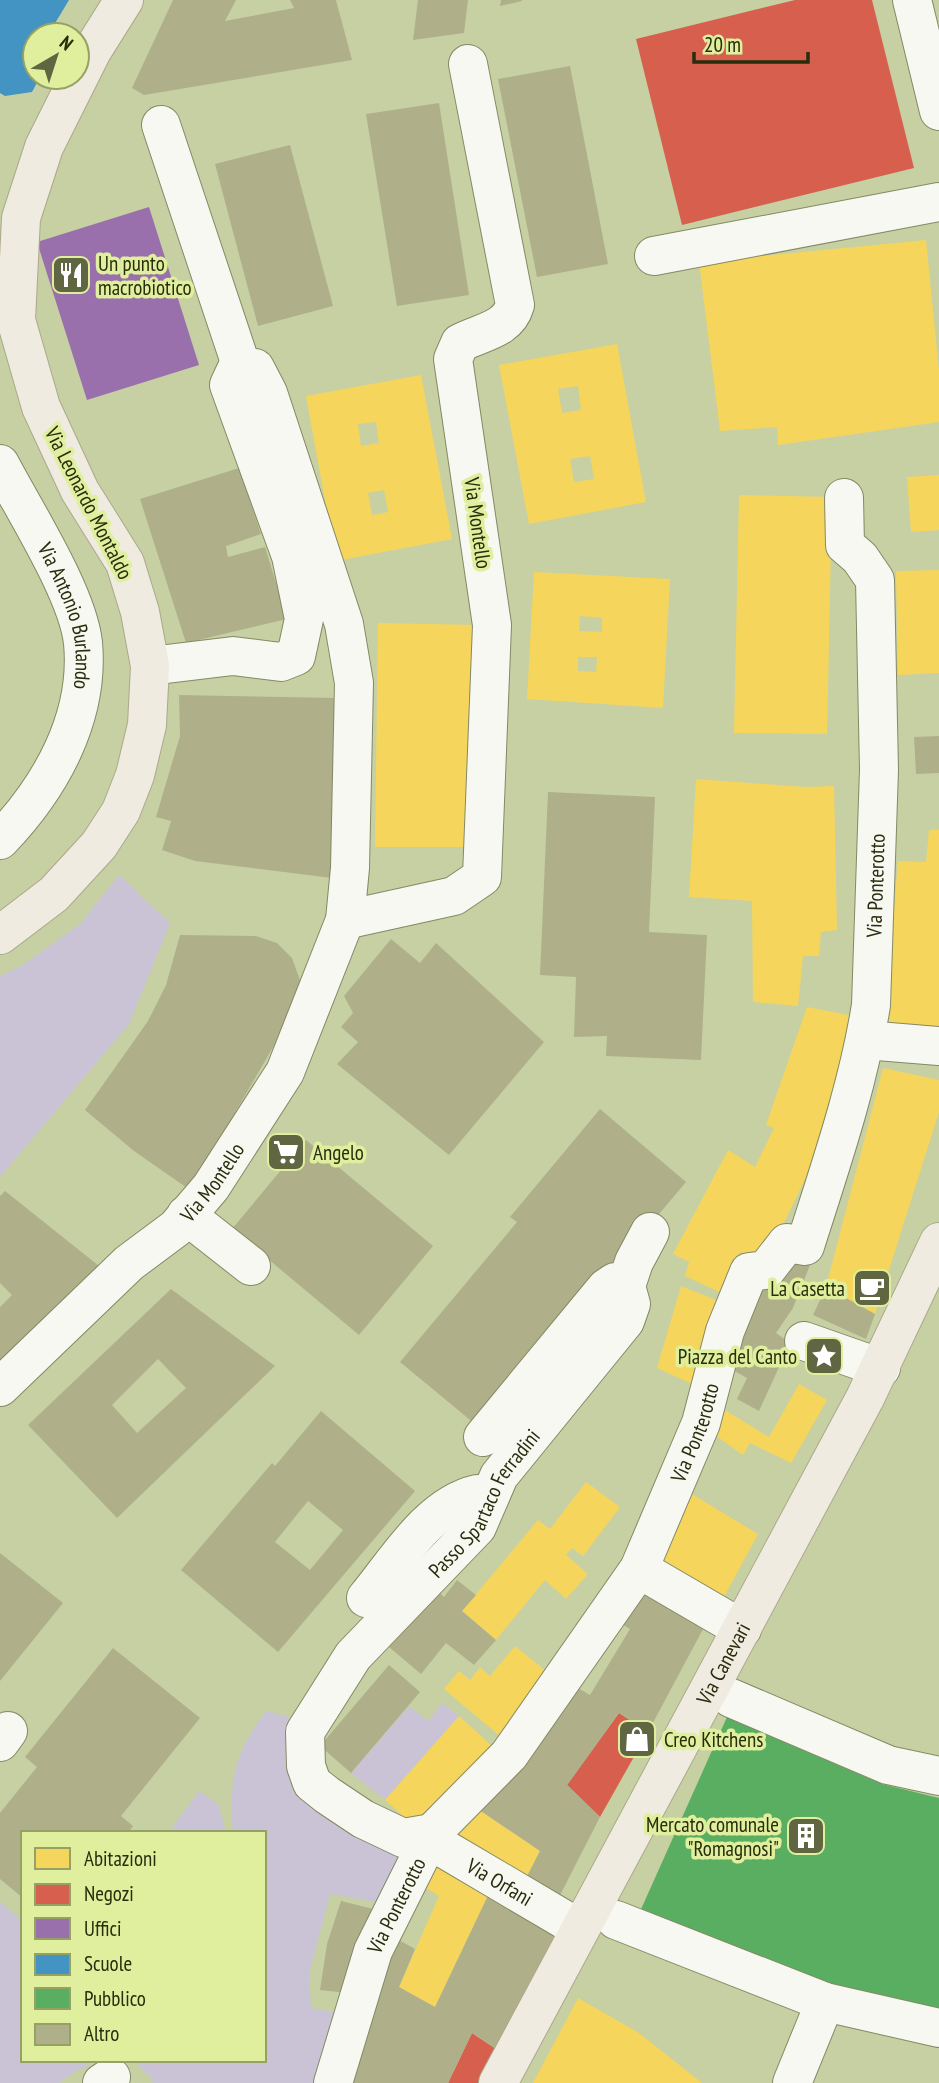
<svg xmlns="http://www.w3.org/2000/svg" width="939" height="2083" font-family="'PT Sans Narrow',sans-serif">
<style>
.green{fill:#cac3d6}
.homes{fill:#f6d55c;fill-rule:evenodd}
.shops{fill:#d6604d}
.offices{fill:#9970ab}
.schools{fill:#4393c3}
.public{fill:#5aae61}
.building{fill:#afb089;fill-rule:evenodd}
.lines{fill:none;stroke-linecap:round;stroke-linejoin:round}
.minor-casing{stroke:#838965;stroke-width:40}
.major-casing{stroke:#aca88b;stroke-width:40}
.minor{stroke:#f7f8f1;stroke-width:38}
.major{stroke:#efebe0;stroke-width:38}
.labels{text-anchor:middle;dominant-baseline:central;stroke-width:7;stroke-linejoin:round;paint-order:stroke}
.poi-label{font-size:21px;fill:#282d0c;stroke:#e0ef9e;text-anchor:start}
.street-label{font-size:21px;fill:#282d0c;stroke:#e0ef9e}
</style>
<rect width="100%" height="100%" fill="#c7d0a3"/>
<g class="green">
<polygon points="119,875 170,923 129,1024 0,1177 0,976 24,964 80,924"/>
<polygon points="442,1703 459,1716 385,1800 351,1773 409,1706 428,1721"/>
<path d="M266,1711L289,1717L300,1724L296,1747L403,1838L400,1872L377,1902L330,1894L309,1974L311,2008L353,2015L333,2083H152L154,2080L132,2060H264V1833H233C228,1781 235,1752 266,1711Z"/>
<polygon points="199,1791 219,1805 226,1833 168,1833"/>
<polygon points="0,1902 23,1921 23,2060 100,2060 76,2071 59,2083 0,2083"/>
</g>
<g class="homes">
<polygon points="926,240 939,370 939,422 778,445 777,427 720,431 699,262"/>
<path d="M617,344L646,502L529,524L499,365ZM578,386L581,410L562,413L558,389ZM590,456L594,479L574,482L570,459Z"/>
<path d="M421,375L452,539L336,561L306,396ZM376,422L379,443L361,446L358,424ZM384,490L388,512L372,515L368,493Z"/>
<polygon points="939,475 939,530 911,532 907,477"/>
<polygon points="739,495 832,497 827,734 734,733"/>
<polygon points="939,570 939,673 898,675 896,571"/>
<path d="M534,572L670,579L663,708L527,699ZM580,616L602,618V632L579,631ZM578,657H597L596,672L578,671Z"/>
<polygon points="378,623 480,625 473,847 375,847"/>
<polygon points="696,779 805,787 834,786 837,930 821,932 819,956 803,956 798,1006 753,1002 752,901 689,897"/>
<polygon points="929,830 939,830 939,1033 889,1032 889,968 898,861 926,862"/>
<polygon points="807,1007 854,1016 821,1147 765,1261 740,1252 719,1292 685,1276 689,1262 673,1254 728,1150 755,1167 774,1128 766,1125"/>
<polygon points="883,1068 939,1080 939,1112 875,1314 826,1287"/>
<polygon points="681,1286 716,1300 715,1339 701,1388 657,1368"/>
<polygon points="799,1384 827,1400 791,1463 750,1443 743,1455 715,1435 725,1410 769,1437"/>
<polygon points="586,1482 620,1507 583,1556 572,1548 566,1555 588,1574 566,1599 545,1580 496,1640 462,1611 538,1520 550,1529"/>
<polygon points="685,1490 758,1534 720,1604 648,1562"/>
<polygon points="515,1646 552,1676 501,1737 444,1689 459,1671 470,1680 480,1667 490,1676"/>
<polygon points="459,1716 492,1746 419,1830 385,1800"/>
<polygon points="472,1805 540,1851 522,1886 447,1837"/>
<polygon points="431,1850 494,1883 435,2007 399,1987 439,1896 414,1880"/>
<polygon points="578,1998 639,2033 702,2083 533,2083"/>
</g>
<g class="shops">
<polygon points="795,0 872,0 914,168 682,225 636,39"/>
<polygon points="619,1713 648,1732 600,1817 567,1785"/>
<polygon points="472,2033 499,2051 482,2083 448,2083"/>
</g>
<polygon class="offices" points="149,207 199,365 87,400 37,242"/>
<polygon class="schools" points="0,0 69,0 48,35 35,35 35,77 40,77 32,92 5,96 0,93"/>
<polygon class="public" points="727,1717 882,1784 939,1798 939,2016 841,1992 638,1916"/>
<g class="building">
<polygon points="173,0 236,0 225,21 294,8 290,0 336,0 352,60 144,95 132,88"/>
<polygon points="418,0 468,0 464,33 413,40"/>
<polygon points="501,0 522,0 522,1 500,6"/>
<polygon points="570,66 608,264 537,277 498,79"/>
<polygon points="439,103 469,295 397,306 366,114"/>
<polygon points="290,145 333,306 258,326 215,164"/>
<polygon points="239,468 261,534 226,546 228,557 265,547 287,619 186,643 140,499"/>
<polygon points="179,695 338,698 332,878 195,861 162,850 171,821 156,817 180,736"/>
<polygon points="939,736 939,773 916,774 914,737"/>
<polygon points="548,792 655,797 649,932 707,935 701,1060 606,1056 607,1036 574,1037 576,977 540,975"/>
<polygon points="180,935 256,936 277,943 292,958 301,983 283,1030 190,1190 134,1151 85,1110 148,1021 166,985"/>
<polygon points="391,939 420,963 436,943 544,1042 449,1155 337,1064 358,1042 341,1027 353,1013 344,996"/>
<polygon points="600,1109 686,1182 596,1289 475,1424 400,1362 517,1222 510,1217"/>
<polygon points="306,1140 433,1246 359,1335 232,1229"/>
<polygon points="5,1191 99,1266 0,1364 0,1307 12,1295 0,1283 0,1196"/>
<polygon points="784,1253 810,1265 793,1308 776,1333 790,1343 759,1411 737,1399 747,1378 724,1365 739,1330"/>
<polygon points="826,1287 875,1314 866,1339 813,1315"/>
<path d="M171,1289L275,1366L117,1518L28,1425ZM158,1359L186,1388L137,1433L112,1405Z"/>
<path d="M321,1411L415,1491L278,1652L181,1570L272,1463L275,1466ZM308,1501L343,1530L310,1570L275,1542Z"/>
<polygon points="0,1553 63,1603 0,1681"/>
<polygon points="457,1580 476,1595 462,1611 496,1640 474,1665 446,1643 421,1674 389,1647 437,1590 444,1597"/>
<polygon points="637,1585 709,1618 648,1732 619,1713 567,1785 600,1817 554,1907 522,1886 540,1851 472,1805 578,1688 590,1695 630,1629 615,1620"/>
<polygon points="113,1648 200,1718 121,1816 133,1826 128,1833 23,1833 23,1898 0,1879 0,1813 37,1767 25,1757"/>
<polygon points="389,1665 420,1692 351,1773 320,1746"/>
<polygon points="494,1883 564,1926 499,2051 472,2033 448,2083 347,2083 390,1935 415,1949 399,1987 435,2007"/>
<polygon points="341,1901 377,1910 348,1993 320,1990 327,1944"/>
</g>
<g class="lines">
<defs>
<g id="minor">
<polyline points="912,0 939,111"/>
<polyline points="161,125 242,368"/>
<polyline points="654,256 939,202"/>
<path id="s1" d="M0,464C24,510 78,594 83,643C90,718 50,788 0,840"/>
<path d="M345,920L454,896L482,877L492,625L453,359L460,343C481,332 508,330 515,305L468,64"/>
<polyline points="865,1040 939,1046"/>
<polyline points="186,1215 251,1266"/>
<polyline points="626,1286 634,1262 650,1232"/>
<polyline points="804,1341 881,1368"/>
<path id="s2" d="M0,1387L129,1263L176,1228L211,1187L285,1072L345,920L350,868L354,683L344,624L268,393L255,368L236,370L229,385L291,556L304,619L296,656L281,662L233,656L150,666"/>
<polyline points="639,1569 742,1629"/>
<path d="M366,1598C396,1562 429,1505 477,1494L486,1500"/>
<polyline points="731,1698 888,1765 939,1776"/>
<polyline points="0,1742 8,1731"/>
<path id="s3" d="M432,1833L403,1838L363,1819L327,1795L312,1783L306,1766L305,1732L353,1656L477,1527L499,1476L625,1321L631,1304L626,1286L615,1282L606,1288L483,1437"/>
<path id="s4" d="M431,1841L570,1923"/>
<polyline points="616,1920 825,2002"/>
<polyline points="102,2083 111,2077"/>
<path id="s5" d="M333,2083L373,1951L432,1833L509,1755L639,1569L701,1423L725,1331L749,1272L766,1270L787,1243L805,1246C830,1167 858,1087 871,1005L879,770L875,580L860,558L845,545L844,498"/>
<polyline points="792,2083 825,2002 939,2028"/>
</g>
<g id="major">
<polyline points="0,935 54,894 99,845 121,811 135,775 147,725 150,666 140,612 125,563 80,491 41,407 16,320 21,218 44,147 92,51 124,0"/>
<path id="s6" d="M498,2083L865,1398L939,1242"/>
</g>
</defs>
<use href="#minor" class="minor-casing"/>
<use href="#major" class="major-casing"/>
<use href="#minor" class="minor"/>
<use href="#major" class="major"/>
</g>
<defs>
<symbol id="restaurant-square" viewBox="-11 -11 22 22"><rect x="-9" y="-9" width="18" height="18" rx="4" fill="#606641" stroke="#e0ef9e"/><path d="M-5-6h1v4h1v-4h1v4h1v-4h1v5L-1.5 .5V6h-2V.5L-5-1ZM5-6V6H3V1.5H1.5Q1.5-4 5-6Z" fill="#fff"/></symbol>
<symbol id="supermarket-square" viewBox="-11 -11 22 22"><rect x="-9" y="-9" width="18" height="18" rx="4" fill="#606641" stroke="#e0ef9e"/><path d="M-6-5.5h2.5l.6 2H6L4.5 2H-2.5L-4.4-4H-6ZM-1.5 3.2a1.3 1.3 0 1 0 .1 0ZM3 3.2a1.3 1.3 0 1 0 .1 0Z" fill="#fff"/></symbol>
<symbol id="cafe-square" viewBox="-11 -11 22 22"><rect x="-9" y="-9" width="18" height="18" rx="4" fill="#606641" stroke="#e0ef9e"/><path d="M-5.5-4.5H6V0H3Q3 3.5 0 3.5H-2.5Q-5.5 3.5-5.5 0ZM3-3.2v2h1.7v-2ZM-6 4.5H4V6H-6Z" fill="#fff"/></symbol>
<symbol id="sight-square" viewBox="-11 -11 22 22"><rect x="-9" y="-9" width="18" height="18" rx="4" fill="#606641" stroke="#e0ef9e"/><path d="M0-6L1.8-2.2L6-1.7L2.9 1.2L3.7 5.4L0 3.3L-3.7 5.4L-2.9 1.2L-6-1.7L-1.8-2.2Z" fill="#fff"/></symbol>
<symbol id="shop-square" viewBox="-11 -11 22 22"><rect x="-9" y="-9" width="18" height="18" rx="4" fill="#606641" stroke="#e0ef9e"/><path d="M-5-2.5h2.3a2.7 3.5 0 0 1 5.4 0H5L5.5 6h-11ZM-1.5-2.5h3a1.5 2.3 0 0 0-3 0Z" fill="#fff"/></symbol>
<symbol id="building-square" viewBox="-11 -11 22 22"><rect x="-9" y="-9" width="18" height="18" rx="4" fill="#606641" stroke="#e0ef9e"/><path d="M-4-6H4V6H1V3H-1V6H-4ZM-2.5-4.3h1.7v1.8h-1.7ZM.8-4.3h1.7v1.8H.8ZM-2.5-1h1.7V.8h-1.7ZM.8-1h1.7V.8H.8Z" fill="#fff"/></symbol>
</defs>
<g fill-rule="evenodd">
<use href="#restaurant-square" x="49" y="253" width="44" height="44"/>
<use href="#supermarket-square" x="264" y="1130" width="44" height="44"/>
<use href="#cafe-square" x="850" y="1266" width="44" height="44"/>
<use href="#sight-square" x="802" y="1334" width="44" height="44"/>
<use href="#shop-square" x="615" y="1717" width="44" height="44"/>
<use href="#building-square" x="784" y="1814" width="44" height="44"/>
</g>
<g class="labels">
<g class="poi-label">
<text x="98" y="263">Un punto<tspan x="98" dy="24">macrobiotico</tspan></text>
<text x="313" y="1152">Angelo</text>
<text x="845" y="1288" text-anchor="end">La Casetta</text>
<text x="797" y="1356" text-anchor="end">Piazza del Canto</text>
<text x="664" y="1739">Creo Kitchens</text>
<text x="779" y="1824" text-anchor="end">Mercato comunale<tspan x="779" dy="24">"Romagnosi"</tspan></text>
</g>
<g class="street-label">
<text transform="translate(89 503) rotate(63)">Via Leonardo Montaldo</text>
<text transform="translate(478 523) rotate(82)">Via Montello</text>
<text stroke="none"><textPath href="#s1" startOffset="168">Via Antonio Burlando</textPath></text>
<text stroke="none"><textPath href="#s5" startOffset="1363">Via Ponterotto</textPath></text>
<text stroke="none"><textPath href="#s2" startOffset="296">Via Montello</textPath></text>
<text stroke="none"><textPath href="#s5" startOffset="754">Via Ponterotto</textPath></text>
<text stroke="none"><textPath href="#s3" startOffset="481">Passo Spartaco Ferradini</textPath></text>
<text stroke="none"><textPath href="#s6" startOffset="476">Via Canevari</textPath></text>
<text stroke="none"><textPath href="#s4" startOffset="80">Via Orfani</textPath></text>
<text stroke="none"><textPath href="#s5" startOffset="189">Via Ponterotto</textPath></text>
</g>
</g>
<rect x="21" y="1831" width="245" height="231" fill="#e0ef9e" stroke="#96a164" stroke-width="2"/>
<rect x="35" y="1848" width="35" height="21" fill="#f6d55c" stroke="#96a164" stroke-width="2"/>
<text x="84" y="1866" font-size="21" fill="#282d0c">Abitazioni</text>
<rect x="35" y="1884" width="35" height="21" fill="#d6604d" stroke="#96a164" stroke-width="2"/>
<text x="84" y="1901" font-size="21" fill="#282d0c">Negozi</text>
<rect x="35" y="1918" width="35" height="21" fill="#9970ab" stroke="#96a164" stroke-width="2"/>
<text x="84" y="1936" font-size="21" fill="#282d0c">Uffici</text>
<rect x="35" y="1954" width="35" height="21" fill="#4393c3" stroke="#96a164" stroke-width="2"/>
<text x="84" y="1971" font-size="21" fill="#282d0c">Scuole</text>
<rect x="35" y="1988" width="35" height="21" fill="#5aae61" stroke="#96a164" stroke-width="2"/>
<text x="84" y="2006" font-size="21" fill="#282d0c">Pubblico</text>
<rect x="35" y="2024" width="35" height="21" fill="#afb089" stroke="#96a164" stroke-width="2"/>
<text x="84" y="2041" font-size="21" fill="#282d0c">Altro</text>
<g transform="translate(56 56) rotate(39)"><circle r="33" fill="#e0ef9e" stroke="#96a164" stroke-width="2"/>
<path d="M0-5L12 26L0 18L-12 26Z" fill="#606641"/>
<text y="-10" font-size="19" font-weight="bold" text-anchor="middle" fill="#282d0c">N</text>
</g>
<path d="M694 52v10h114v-10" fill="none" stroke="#282d0c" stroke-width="3.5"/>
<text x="704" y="52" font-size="21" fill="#282d0c" stroke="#e0ef9e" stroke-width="5" paint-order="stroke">20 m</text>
</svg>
